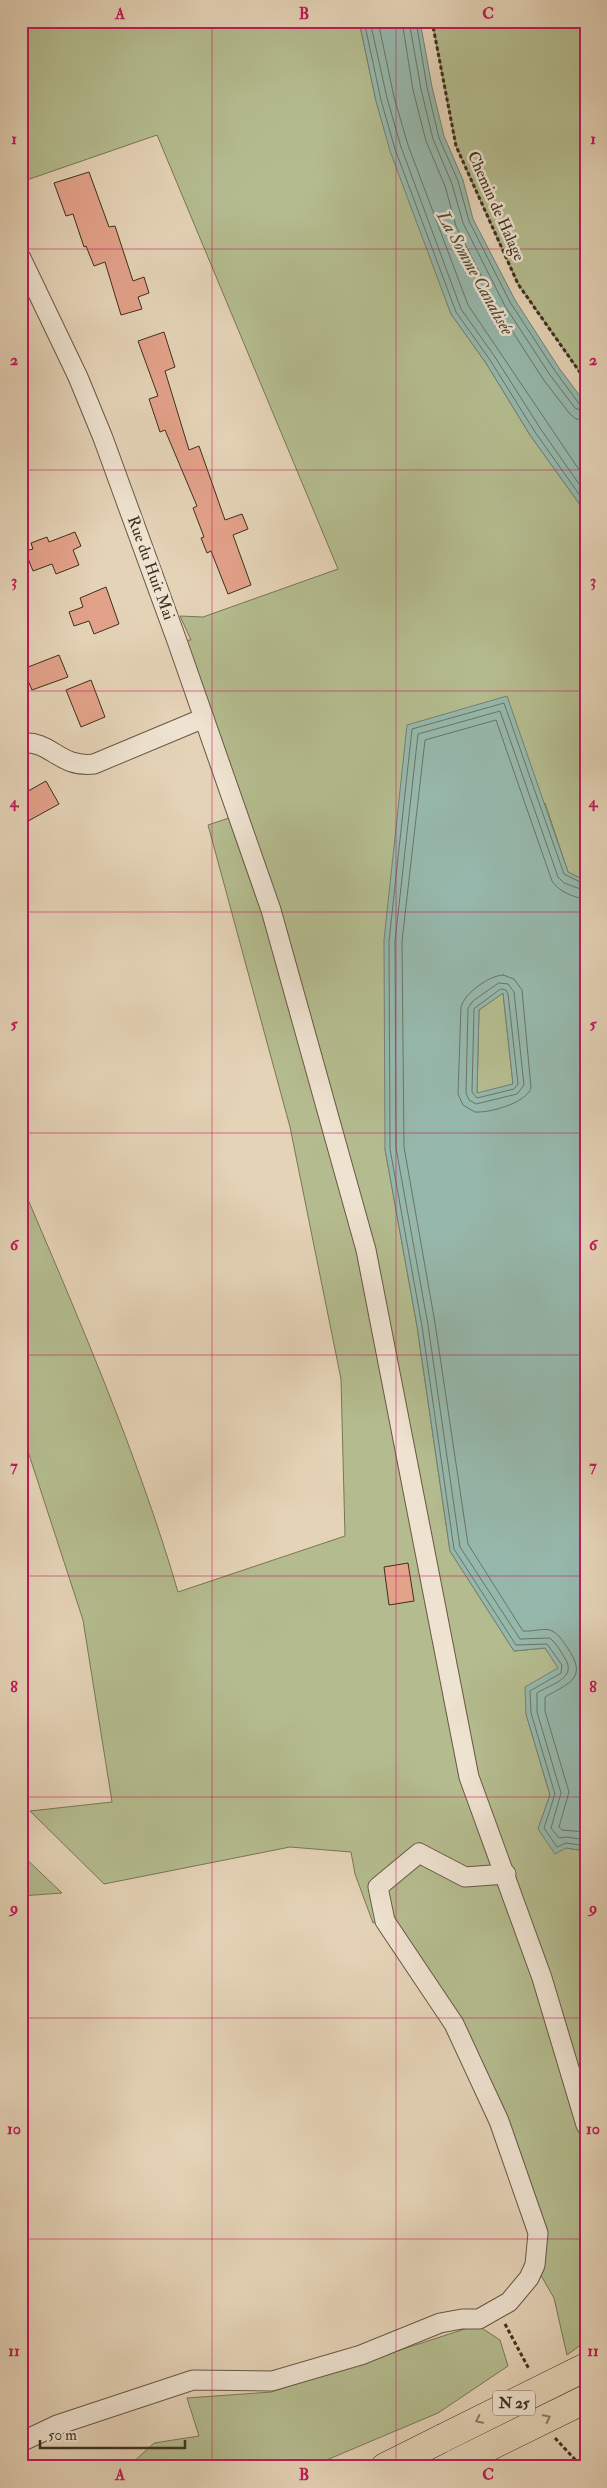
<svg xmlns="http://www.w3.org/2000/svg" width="607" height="2488" font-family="'IM FELL Double Pica',serif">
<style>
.green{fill:#b4bc8f;stroke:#797656}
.water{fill:#96b8ac;stroke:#738173;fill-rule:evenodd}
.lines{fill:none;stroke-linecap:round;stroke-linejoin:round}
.shore{stroke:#6a7465;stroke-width:1}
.building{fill:#e3a28a;stroke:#3e2f1e}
.minor-casing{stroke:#685844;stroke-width:21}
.highway-casing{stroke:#3e2f1e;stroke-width:29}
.path{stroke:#3e2f1e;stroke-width:3;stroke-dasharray:4 2.5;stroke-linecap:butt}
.minor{stroke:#eee2d0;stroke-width:19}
.highway{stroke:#e5d3b7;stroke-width:28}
.highway-bridge-casing{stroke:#3e2f1e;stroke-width:29;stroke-linecap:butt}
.highway-bridge{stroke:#e5d3b7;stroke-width:28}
.oneway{stroke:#897963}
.grid{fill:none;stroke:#c2185b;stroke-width:1;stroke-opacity:0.55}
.labels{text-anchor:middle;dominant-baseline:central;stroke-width:5;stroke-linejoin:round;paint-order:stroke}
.shield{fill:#eee2d0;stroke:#736553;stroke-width:1}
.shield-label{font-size:15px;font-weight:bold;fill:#3e2f1e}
.street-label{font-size:16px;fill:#3e2f1e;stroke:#eee2d0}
.water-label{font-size:18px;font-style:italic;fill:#504a3a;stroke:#eee2d0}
.neatline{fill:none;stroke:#c2185b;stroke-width:2}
.grid-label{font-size:16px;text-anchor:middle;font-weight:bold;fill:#c2185b}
</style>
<rect width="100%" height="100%" fill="#e5d3b7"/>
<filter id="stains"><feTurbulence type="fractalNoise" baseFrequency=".004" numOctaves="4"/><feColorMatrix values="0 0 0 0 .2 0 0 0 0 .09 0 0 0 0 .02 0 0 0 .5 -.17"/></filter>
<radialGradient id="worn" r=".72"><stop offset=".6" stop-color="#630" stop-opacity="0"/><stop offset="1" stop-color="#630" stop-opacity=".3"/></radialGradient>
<g class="green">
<path d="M21,21H359L376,101L451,314L486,363L530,435L586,513V881L568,872L545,803L385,1149L417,1326L450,1551L514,1651L545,1648L559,1668L526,1714L550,1795L538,1829L566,1848L586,1851V2341L567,2355L554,2298L535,2265V2255L499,2121L385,1921L373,1923L355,1874L351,1852L290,1847L104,1884L30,1811L112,1802L83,1620L21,1430V1183C78,1317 137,1452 178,1592L345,1536L341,1379L290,1127L208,825L241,814L177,641L191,640L180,616L203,617L338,569L157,135L21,182Z"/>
<polygon points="432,21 586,21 586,381 518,284 456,146"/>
<polygon points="503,993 513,1084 477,1094 479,1010"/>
<polygon points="21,1854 62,1893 21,1896"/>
<polygon points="477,2325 500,2340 508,2366 438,2413 310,2467 128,2467 154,2443 199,2436 187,2398 271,2392"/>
</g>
<g class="water">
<polygon points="359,21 420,21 432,87 444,136 463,180 473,219 515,300 559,368 586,404 586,513 530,435 486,363 451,314 390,151 376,101"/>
<path d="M507,696L568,872L586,881V1851L566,1848L555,1854L538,1829L550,1795L526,1714L525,1687L558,1668L545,1648L514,1651L450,1551L417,1326L385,1149L384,940L407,725ZM503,993L513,1084L477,1093L479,1010Z"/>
</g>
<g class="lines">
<g class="shore">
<polyline points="364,21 381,100 395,149 456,312 490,360 535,432 586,504"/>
<polyline points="370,21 387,98 401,147 461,309 495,357 540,428 586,494"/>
<polyline points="378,21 394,97 408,145 468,305 586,480"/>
<polyline points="402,21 413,90 426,141 445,186 456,226 498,309 543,379 570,414 576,419 586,420"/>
<polyline points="409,21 421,89 433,139 452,184 463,223 505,306 550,375 575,408 586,413"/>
<polyline points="416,21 427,87 439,138 458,181 469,221 510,302 555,371 580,405 586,407"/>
<polyline points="586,885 564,874 504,703 412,729 389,941 390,1149 422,1326 454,1549 516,1645 547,1644 562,1665 561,1673 530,1691 531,1713 555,1794 544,1828 557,1847 566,1843 586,1846"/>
<path d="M586,891L564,883L558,877L500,711L418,734L395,941L396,1148L428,1325L460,1547L520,1639L550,1638C556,1643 560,1650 564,1657C579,1678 551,1684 537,1693V1712L561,1793L551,1828L559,1838L567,1837L586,1840"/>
<path d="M586,899C574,898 558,891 552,881L496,720L425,740L402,941L404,1147L435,1323L468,1544L523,1631C532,1632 542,1628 550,1630C558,1633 562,1640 567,1647C588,1678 571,1682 545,1697V1711L569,1792L559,1827L562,1830L586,1832"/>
<path d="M503,975L514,979L522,990L531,1088C526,1103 490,1113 475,1112L463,1105L458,1094L461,1007C465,993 488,976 503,975Z"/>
<polygon points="499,983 508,984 514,992 524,1085 517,1094 476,1104 469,1100 466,1093 468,1008 473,1001"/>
<polygon points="501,989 506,990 508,994 518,1084 514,1089 477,1098 472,1092 474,1009"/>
</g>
</g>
<g class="building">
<polygon points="89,172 109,227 115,226 133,281 144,277 149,293 138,297 142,309 121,315 105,262 94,266 86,246 84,247 73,214 66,216 54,183"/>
<polygon points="164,332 175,367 165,371 189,450 199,446 225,520 242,514 248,529 233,535 251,585 228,594 211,551 207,553 201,538 204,537 193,508 197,506 165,430 160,432 149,399 158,396 138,341"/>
<polygon points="75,532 81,546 73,550 79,565 56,574 52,564 33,571 25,551 33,549 31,543 47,537 49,542"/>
<polygon points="106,587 119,624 94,634 89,621 74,626 69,612 83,607 80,598"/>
<polygon points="59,655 68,677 32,690 23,669"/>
<polygon points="91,680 105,717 81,727 66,690"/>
<polygon points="46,781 59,804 21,825 21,795"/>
<polygon points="408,1563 414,1601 389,1605 384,1567"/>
</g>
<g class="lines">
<defs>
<g id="minor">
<polyline points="21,258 78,377 103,438 177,641 271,910 366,1250 469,1777 542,1978 586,2125"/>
<path d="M21,743C52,740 58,768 94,764L204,718"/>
<polyline points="21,2442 57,2425 193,2380 272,2381 361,2355 440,2323 462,2319 479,2319 509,2302 529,2278 535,2265 538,2233 499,2121 454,2024 385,1921 378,1887 419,1853 465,1877 506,1874"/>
</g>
<polyline id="highway" points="385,2467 443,2438"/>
</defs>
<use href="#minor" class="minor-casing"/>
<use href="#highway" class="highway-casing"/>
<g class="path">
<polyline points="432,21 456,146 518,284 586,381"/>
<polyline points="505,2324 529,2369"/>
<polyline points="555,2438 582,2467"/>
</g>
<use href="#minor" class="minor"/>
<use href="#highway" class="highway"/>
<defs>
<g id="highway-bridge">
<polyline points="443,2438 586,2367"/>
<polyline points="456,2463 586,2399"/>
</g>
</defs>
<use href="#highway-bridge" class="highway-bridge-casing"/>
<use href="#highway-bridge" class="highway-bridge"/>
</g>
<defs><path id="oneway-chevron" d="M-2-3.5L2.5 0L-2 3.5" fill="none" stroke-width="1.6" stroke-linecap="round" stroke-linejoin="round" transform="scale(1.25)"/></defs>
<g class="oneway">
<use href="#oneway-chevron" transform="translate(547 2418) rotate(-26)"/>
<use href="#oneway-chevron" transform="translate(479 2420) rotate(154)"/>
</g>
<path class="grid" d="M212,21V2467M396,21V2467M21,249H586M21,470H586M21,691H586M21,912H586M21,1133H586M21,1355H586M21,1576H586M21,1797H586M21,2018H586M21,2239H586"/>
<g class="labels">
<rect class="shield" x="493" y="2390.5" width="42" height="25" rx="4"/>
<g class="shield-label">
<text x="514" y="2403">N 25</text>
</g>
<g class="street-label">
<text transform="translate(496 206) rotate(66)">Chemin de Halage</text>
<text transform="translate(151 568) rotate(70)">Rue du Huit Mai</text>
</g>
<g class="water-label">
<text transform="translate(475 273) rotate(61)">La Somme Canalisée</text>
</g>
</g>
<rect width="607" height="2488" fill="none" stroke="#e5d3b7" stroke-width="55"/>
<path d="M40 2440v8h145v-8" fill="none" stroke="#3e2f1e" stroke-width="2.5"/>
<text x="48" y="2440" font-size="15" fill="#3e2f1e" stroke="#eee2d0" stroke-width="4" paint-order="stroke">50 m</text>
<rect x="28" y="28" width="552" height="2432" class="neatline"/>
<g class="grid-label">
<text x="120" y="19">A</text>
<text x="304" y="19">B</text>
<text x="488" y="19">C</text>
<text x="14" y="144">1</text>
<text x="593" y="144">1</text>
<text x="14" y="365">2</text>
<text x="593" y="365">2</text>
<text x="14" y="586">3</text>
<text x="593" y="586">3</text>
<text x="14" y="807">4</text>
<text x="593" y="807">4</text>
<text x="14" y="1029">5</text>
<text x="593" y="1029">5</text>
<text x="14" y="1250">6</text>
<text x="593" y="1250">6</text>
<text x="14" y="1471">7</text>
<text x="593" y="1471">7</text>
<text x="14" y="1692">8</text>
<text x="593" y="1692">8</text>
<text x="14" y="1913">9</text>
<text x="593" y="1913">9</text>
<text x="14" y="2134">10</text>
<text x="593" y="2134">10</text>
<text x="14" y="2356">11</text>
<text x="593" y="2356">11</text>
<text x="120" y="2480">A</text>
<text x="304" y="2480">B</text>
<text x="488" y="2480">C</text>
</g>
<rect width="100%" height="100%" filter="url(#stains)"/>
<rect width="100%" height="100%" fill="url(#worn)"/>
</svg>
